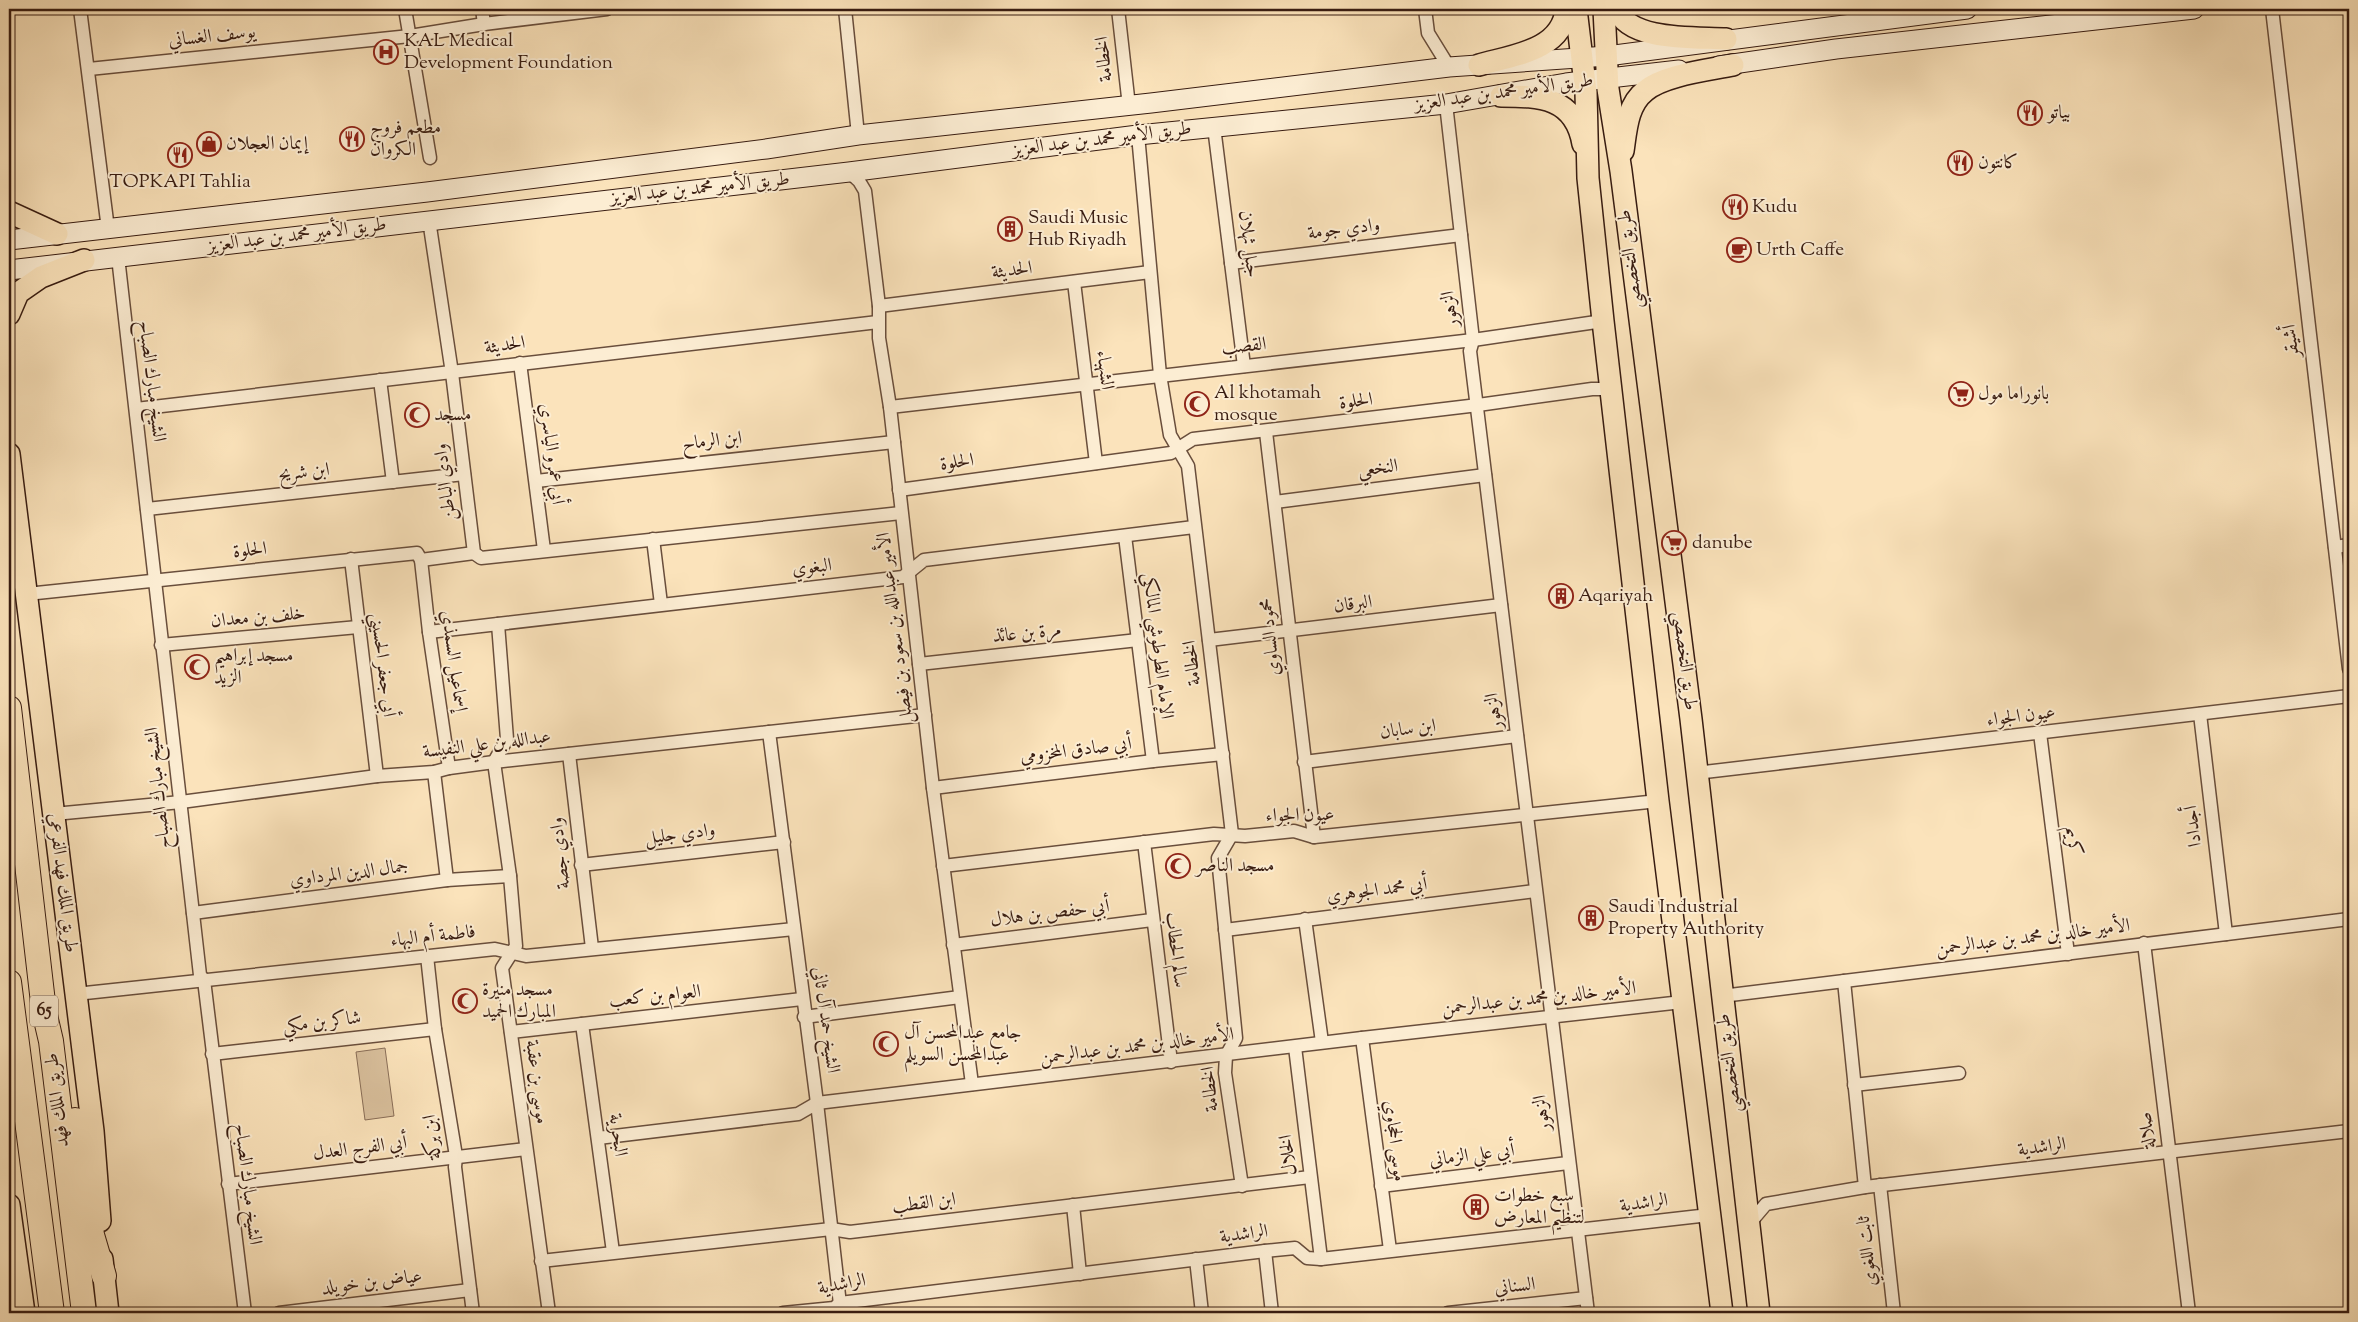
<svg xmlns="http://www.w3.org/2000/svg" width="2358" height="1322" font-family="'Sorts Mill Goudy',Amiri,serif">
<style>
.green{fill:#dac19e;stroke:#896e58}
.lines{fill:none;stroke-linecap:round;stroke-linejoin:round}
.street-casing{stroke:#694e3c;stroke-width:15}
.secondary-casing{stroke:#381c11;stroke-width:21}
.primary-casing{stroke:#381c11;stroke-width:24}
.highway-casing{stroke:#381c11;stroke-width:26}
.street{stroke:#fcedd3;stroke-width:12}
.secondary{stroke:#fcedd3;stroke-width:19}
.primary{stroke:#fbe3bb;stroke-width:21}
.highway{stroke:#fbe3bb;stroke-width:24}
.labels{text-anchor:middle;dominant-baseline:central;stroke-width:4;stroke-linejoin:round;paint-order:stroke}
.shield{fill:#fcedd3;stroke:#735b4b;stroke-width:1}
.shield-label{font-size:18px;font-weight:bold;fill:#381c11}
.street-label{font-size:19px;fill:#381c11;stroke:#fcedd3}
.poi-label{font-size:19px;fill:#381c11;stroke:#fcedd3;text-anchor:start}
</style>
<rect width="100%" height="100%" fill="#fbe3bb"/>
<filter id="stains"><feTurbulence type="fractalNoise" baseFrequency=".004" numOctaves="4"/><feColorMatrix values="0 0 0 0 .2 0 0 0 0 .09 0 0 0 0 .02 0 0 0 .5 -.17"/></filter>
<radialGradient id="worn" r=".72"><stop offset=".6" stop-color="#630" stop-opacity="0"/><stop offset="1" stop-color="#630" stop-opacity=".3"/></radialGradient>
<polygon class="green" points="385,1048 394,1116 365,1120 356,1052"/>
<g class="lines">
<defs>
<g id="street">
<polyline points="80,9 108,229"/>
<polyline points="405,9 430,158"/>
<polyline points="482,9 484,24"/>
<polyline points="845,9 858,135"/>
<polyline points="1118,9 1129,106"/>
<polyline points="1425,9 1428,33 1449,67"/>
<polyline points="2272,9 2349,669"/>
<polyline points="89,69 410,36 484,24 607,9"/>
<polyline points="1446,104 1473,340 1470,351 1588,1313"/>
<polyline points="1214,127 1244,366"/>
<polyline points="1138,135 1160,375 1170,435 1188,466 1232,834 1218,858 1236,1038 1226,1056 1225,1073 1242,1186"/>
<polyline points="849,172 859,181 865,191 879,306 879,338 890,407 933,788 972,1084"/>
<polyline points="429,220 452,373 474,553 481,558 901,513"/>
<polyline points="118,257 200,975 204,980 245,1313"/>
<polyline points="1231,263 1461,235"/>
<polyline points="1074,282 1096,463"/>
<polyline points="879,306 1150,272"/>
<polyline points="520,363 544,550"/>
<polyline points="380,380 393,482"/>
<polyline points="890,407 1473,340 1603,321"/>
<polyline points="136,409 878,322"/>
<polyline points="1266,432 1314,837"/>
<polyline points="536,481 894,442"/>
<polyline points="899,490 1171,453 1193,439 1478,405 1592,389 1612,389"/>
<polyline points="1275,502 1485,475"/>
<polyline points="147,509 464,474"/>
<polyline points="1125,536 1153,761"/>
<polyline points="653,539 661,604"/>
<polyline points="2335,547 2349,545"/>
<polyline points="351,559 377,776"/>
<polyline points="421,560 429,632 449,768"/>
<polyline points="27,594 417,553 421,560 474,553"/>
<polyline points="498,624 507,739 494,762 510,876 516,946 502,968 549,1313"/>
<polyline points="429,632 903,577 924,560 1194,527"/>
<polyline points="1209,640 1501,605"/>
<polyline points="161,645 358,627"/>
<polyline points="919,664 1138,640"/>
<polyline points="2200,714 2226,934"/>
<polyline points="769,732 817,1103 841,1313"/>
<polyline points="2040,733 2068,954"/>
<polyline points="569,754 592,948"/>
<polyline points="1304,762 1517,736"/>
<polyline points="434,772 447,880"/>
<polyline points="1696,773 2349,696"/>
<polyline points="933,788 1153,761 1223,754"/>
<polyline points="54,814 181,802 377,776 434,772 449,768 494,762 925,715"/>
<polyline points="1144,842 1171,1062"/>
<polyline points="581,865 784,842"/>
<polyline points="943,866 1214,834 1245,836 1294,831 1314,837 1658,801"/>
<polyline points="193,913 447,880 510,876"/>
<polyline points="1305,919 1322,1042"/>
<polyline points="1225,930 1535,891"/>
<polyline points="2144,943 2189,1313"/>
<polyline points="953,945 1152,920"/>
<polyline points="427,956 435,1029 456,1156 455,1167 473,1313"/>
<polyline points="1844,981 1865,1187"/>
<polyline points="76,994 495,949 526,956 794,929"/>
<polyline points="1722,996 2349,919"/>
<polyline points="804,1017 960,997"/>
<polyline points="582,1024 613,1252"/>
<polyline points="511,1032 802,999"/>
<polyline points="1362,1038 1390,1250"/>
<polyline points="1295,1047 1321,1259"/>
<polyline points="212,1054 435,1029"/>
<polyline points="1854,1085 1959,1073"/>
<polyline points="598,1138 798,1114 817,1103 1362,1038 1682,1002"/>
<polyline points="228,1184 526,1149"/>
<polyline points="1880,1185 1894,1313"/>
<polyline points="1381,1186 1568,1163"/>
<polyline points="1073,1205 1080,1274"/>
<polyline points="1749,1224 1766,1204 1865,1187 2349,1131"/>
<polyline points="1265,1251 1272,1313"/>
<polyline points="1196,1259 1202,1313"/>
<polyline points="541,1261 831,1229 850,1232 1310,1177"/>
<polyline points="279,1313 470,1290"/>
<polyline points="783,1313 834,1308 840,1303 1265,1251 1295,1248 1307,1258 1321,1259 1709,1215"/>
<polyline points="1448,1313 1586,1298"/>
</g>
<g id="secondary">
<polyline points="1719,66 1836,49 2194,9"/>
<polyline points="9,240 427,192 766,149 858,135 1151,103 1449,67 1607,56 1967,9"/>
<polyline points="9,270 849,172 1138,135 1446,104 1566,83 1679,70"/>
</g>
<g id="primary">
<polyline points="1576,9 1586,92 1588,178 1603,321 1658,801 1722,1313"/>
<polyline points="1604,9 1608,89 1621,171 1691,719 1759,1313"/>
<path d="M1617,9C1629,42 1697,37 1726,39"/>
<path d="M1479,65C1510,56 1563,51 1566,9"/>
<path d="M1501,96C1540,96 1575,97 1583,144"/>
<path d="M1623,151C1626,131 1627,105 1645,91C1663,75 1709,70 1733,65"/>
<polyline points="9,212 57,234"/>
<polyline points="9,314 18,293 41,277 84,260"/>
<polyline points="9,454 93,1131 100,1221"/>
<polyline points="9,1205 24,1313"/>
<polyline points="102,1259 108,1313"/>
</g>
<g id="highway">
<polyline points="9,708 44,1011 51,1041 84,1313"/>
<polyline points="9,982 52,1313"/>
<polyline points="75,1120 92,1235 104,1276"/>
</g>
</defs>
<use href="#street" class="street-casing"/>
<use href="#secondary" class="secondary-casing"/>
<use href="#primary" class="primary-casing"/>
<use href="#highway" class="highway-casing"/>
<use href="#street" class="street"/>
<use href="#secondary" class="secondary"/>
<use href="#primary" class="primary"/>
<use href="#highway" class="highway"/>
</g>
<defs>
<symbol id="hospital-ring" viewBox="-11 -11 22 22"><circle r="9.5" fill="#fcedd3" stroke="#8f2418" stroke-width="1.5"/><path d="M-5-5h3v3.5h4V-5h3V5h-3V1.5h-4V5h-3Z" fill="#8f2418"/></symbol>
<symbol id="restaurant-ring" viewBox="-11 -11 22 22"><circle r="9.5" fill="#fcedd3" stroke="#8f2418" stroke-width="1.5"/><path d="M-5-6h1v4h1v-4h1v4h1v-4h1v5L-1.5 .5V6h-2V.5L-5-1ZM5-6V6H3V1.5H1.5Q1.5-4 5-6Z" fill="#8f2418"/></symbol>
<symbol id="shop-ring" viewBox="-11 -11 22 22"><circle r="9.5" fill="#fcedd3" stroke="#8f2418" stroke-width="1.5"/><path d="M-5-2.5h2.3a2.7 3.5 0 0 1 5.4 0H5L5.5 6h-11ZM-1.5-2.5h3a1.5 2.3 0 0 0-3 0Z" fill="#8f2418"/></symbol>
<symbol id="building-ring" viewBox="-11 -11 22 22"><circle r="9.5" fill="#fcedd3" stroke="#8f2418" stroke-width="1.5"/><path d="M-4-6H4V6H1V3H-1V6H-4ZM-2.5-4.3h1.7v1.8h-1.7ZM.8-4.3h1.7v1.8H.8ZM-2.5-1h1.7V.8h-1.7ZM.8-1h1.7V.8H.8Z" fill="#8f2418"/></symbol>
<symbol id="cafe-ring" viewBox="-11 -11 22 22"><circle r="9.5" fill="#fcedd3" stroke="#8f2418" stroke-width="1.5"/><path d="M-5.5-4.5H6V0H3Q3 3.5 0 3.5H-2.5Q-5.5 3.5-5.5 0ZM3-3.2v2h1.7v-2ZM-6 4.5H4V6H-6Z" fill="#8f2418"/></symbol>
<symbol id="supermarket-ring" viewBox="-11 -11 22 22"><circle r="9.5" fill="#fcedd3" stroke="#8f2418" stroke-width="1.5"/><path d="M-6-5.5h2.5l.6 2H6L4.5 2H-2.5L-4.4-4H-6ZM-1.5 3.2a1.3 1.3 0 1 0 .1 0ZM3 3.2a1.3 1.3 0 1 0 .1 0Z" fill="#8f2418"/></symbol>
<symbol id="mosque-ring" viewBox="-11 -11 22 22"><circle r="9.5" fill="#fcedd3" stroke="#8f2418" stroke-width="1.5"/><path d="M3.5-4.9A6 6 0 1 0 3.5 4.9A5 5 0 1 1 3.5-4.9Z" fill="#8f2418"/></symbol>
</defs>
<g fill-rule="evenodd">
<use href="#hospital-ring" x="372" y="38" width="28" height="28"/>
<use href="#restaurant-ring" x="2016" y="99" width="28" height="28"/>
<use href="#restaurant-ring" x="338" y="125" width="28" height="28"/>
<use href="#shop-ring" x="195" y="130" width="28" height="28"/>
<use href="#restaurant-ring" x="166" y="141" width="28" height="28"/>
<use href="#restaurant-ring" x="1946" y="149" width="28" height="28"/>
<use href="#restaurant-ring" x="1721" y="193" width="28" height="28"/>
<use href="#building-ring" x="996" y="215" width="28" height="28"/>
<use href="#cafe-ring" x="1725" y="236" width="28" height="28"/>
<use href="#supermarket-ring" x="1947" y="380" width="28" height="28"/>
<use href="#mosque-ring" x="1183" y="390" width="28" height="28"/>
<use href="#mosque-ring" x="403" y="401" width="28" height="28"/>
<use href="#supermarket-ring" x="1660" y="529" width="28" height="28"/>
<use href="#building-ring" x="1547" y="582" width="28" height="28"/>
<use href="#mosque-ring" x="183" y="653" width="28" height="28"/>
<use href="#mosque-ring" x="1164" y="852" width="28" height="28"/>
<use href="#building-ring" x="1577" y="904" width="28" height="28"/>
<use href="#mosque-ring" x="451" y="987" width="28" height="28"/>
<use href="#mosque-ring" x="872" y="1030" width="28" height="28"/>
<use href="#building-ring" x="1462" y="1193" width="28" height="28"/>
</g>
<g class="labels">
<rect class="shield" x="30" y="995.5" width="28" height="31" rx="4"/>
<g class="shield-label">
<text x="44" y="1011">65</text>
</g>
<g class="street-label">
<text transform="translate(212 37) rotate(-6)">يوسف الغساني</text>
<text transform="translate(1105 59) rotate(-96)">الخطامة</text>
<text transform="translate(1504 93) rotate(-8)">طريق الأمير محمد بن عبد العزيز</text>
<text transform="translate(1102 140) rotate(-7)">طريق الأمير محمد بن عبد العزيز</text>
<text transform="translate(700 189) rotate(-6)">طريق الأمير محمد بن عبد العزيز</text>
<text transform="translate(1344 230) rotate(-7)">وادي جومة</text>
<text transform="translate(297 236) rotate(-7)">طريق الأمير محمد بن عبد العزيز</text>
<text transform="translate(1248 244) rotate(83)">جبل ثهلان</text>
<text transform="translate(1631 259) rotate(-97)">طريق التخصصي</text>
<text transform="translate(1012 271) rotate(-7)">الحديثة</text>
<text transform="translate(1451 309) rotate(-97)">الزهور</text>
<text transform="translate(2292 341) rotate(-97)">أشيقر</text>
<text transform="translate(505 346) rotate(-8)">الحديثة</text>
<text transform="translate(1244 347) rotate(-6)">القصب</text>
<text transform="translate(1104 370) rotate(83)">الشهباء</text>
<text transform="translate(151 381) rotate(83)">الشيخ مبارك الصباح</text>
<text transform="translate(1356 402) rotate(-7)">الحلوة</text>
<text transform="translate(712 442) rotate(-6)">ابن الرماح</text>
<text transform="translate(551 454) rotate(83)">أبي عمرو الياسري</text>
<text transform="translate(957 463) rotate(-8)">الحلوة</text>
<text transform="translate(1378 469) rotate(-7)">النخعي</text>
<text transform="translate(304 473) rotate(-6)">ابن شريح</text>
<text transform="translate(446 482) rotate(-97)">وادي الباطن</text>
<text transform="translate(250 551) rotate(-6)">الحلوة</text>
<text transform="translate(812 568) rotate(-6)">البغوي</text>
<text transform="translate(1353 605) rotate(-7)">البرقان</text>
<text transform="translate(258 618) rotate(-5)">خلف بن معدان</text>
<text transform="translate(896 628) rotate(-97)">الأمير عبدالله بن سعود بن فيصل</text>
<text transform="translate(1027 634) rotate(-6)">مرة بن عائذ</text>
<text transform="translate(1271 637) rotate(-96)">محمود الساوي</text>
<text transform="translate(1157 646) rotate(83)">الإمام الطرطوشي المالكي</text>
<text transform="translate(453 661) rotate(82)">إسماعيل السمذي</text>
<text transform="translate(1684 661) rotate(83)">طريق التخصصي</text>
<text transform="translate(1193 663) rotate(-97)">الخطامة</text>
<text transform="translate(382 665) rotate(83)">أبي جعفر الحسيني</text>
<text transform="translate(1495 711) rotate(-97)">الزهور</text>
<text transform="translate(2021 717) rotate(-7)">عيون الجواء</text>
<text transform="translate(1408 730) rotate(-7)">ابن سابان</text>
<text transform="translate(487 745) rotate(-7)">عبدالله بن علي النفيسة</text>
<text transform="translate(1076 751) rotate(-7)">أبي صادق المخزومي</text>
<text transform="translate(159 788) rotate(-96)">الشيخ مبارك الصباح</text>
<text transform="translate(1300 816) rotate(-1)">عيون الجواء</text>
<text transform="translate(2194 826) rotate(-97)">أجدادا</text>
<text transform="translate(680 835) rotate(-7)">وادي جليل</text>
<text transform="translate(2072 841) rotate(83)">كريم</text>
<text transform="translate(561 853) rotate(-96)">وادي جصة</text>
<text transform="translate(349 874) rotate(-7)">جمال الدين المرداوي</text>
<text transform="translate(62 883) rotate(83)">طريق الملك فهد الفرعي</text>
<text transform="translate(1377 891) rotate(-7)">أبي محمد الجوهري</text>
<text transform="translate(1050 914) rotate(-7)">أبي حفص بن هلال</text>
<text transform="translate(433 937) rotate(-6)">فاطمة أم البهاء</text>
<text transform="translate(2033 938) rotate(-7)">الأمير خالد بن محمد بن عبدالرحمن</text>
<text transform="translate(1175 950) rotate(83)">سالم الحطاب</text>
<text transform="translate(655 997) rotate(-6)">العوام بن كعب</text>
<text transform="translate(1539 999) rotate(-6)">الأمير خالد بن محمد بن عبدالرحمن</text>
<text transform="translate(825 1020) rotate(82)">الشيخ حمد آل ثاني</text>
<text transform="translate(322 1023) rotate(-7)">شاكر بن مكي</text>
<text transform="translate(1137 1047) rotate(-7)">الأمير خالد بن محمد بن عبدالرحمن</text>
<text transform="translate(1730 1063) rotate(-97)">طريق التخصصي</text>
<text transform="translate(536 1082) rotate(83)">موسى بن عقبة</text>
<text transform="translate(1211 1089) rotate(-96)">الخطامة</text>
<text transform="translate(58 1100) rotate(-97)">طريق الملك فهد</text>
<text transform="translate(1543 1113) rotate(-97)">الزهور</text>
<text transform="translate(2148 1130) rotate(-97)">صلالة</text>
<text transform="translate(617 1135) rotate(82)">البحرية</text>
<text transform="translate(433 1137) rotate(-97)">ابن بركة</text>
<text transform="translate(1394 1141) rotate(83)">موسى الحجاوي</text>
<text transform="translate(2042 1148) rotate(-7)">الراشدية</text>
<text transform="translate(360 1149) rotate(-7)">أبي الفرج العدل</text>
<text transform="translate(1289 1155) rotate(-97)">الخلال</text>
<text transform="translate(1472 1156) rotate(-7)">أبي علي الزماني</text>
<text transform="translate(247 1184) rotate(83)">الشيخ مبارك الصباح</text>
<text transform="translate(924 1204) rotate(-7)">ابن القطب</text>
<text transform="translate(1644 1204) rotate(-7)">الراشدية</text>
<text transform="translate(1244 1235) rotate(-7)">الراشدية</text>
<text transform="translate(1868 1251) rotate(-96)">ثابت اللغوي</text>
<text transform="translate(372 1283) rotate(-7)">عياض بن خويلد</text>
<text transform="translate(842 1285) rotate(-10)">الراشدية</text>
<text transform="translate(1515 1287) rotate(-6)">السناني</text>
</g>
<g class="poi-label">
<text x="404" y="41">KAL Medical<tspan x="404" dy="22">Development Foundation</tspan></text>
<text x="2048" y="113">بياتو</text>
<text x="370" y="128">مطعم فروج<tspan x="370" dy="22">الكروان</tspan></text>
<text x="226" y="144">إيمان العجلان</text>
<text x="1978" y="163">كانتون</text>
<text x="180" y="182" text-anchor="middle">TOPKAPI Tahlia</text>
<text x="1752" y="207">Kudu</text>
<text x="1028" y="218">Saudi Music<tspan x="1028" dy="22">Hub Riyadh</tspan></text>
<text x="1756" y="250">Urth Caffe</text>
<text x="1214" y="393">Al khotamah<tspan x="1214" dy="22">mosque</tspan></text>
<text x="1978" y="394">بانوراما مول</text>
<text x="434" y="415">مسجد</text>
<text x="1692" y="543">danube</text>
<text x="1578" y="596">Aqariyah</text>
<text x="214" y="656">مسجد إبراهيم<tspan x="214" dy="22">الزيد</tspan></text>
<text x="1196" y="866">مسجد الناصر</text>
<text x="1608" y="907">Saudi Industrial<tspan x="1608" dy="22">Property Authority</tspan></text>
<text x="482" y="990">مسجد منيرة<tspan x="482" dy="22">المبارك الحميد</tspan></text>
<text x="904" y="1033">جامع عبدالمحسن آل<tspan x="904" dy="22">عبدالمحسن السويلم</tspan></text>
<text x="1494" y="1196">سبع خطوات<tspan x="1494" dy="22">لتنظيم المعارض</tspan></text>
</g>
</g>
<rect width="2358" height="1322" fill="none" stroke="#fbe3bb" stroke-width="30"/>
<rect x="10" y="10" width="2338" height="1302" fill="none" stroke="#381c11" stroke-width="2.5"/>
<rect x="15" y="15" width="2328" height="1292" fill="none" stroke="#381c11"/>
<rect width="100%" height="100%" filter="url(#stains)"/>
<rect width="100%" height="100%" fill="url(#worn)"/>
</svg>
